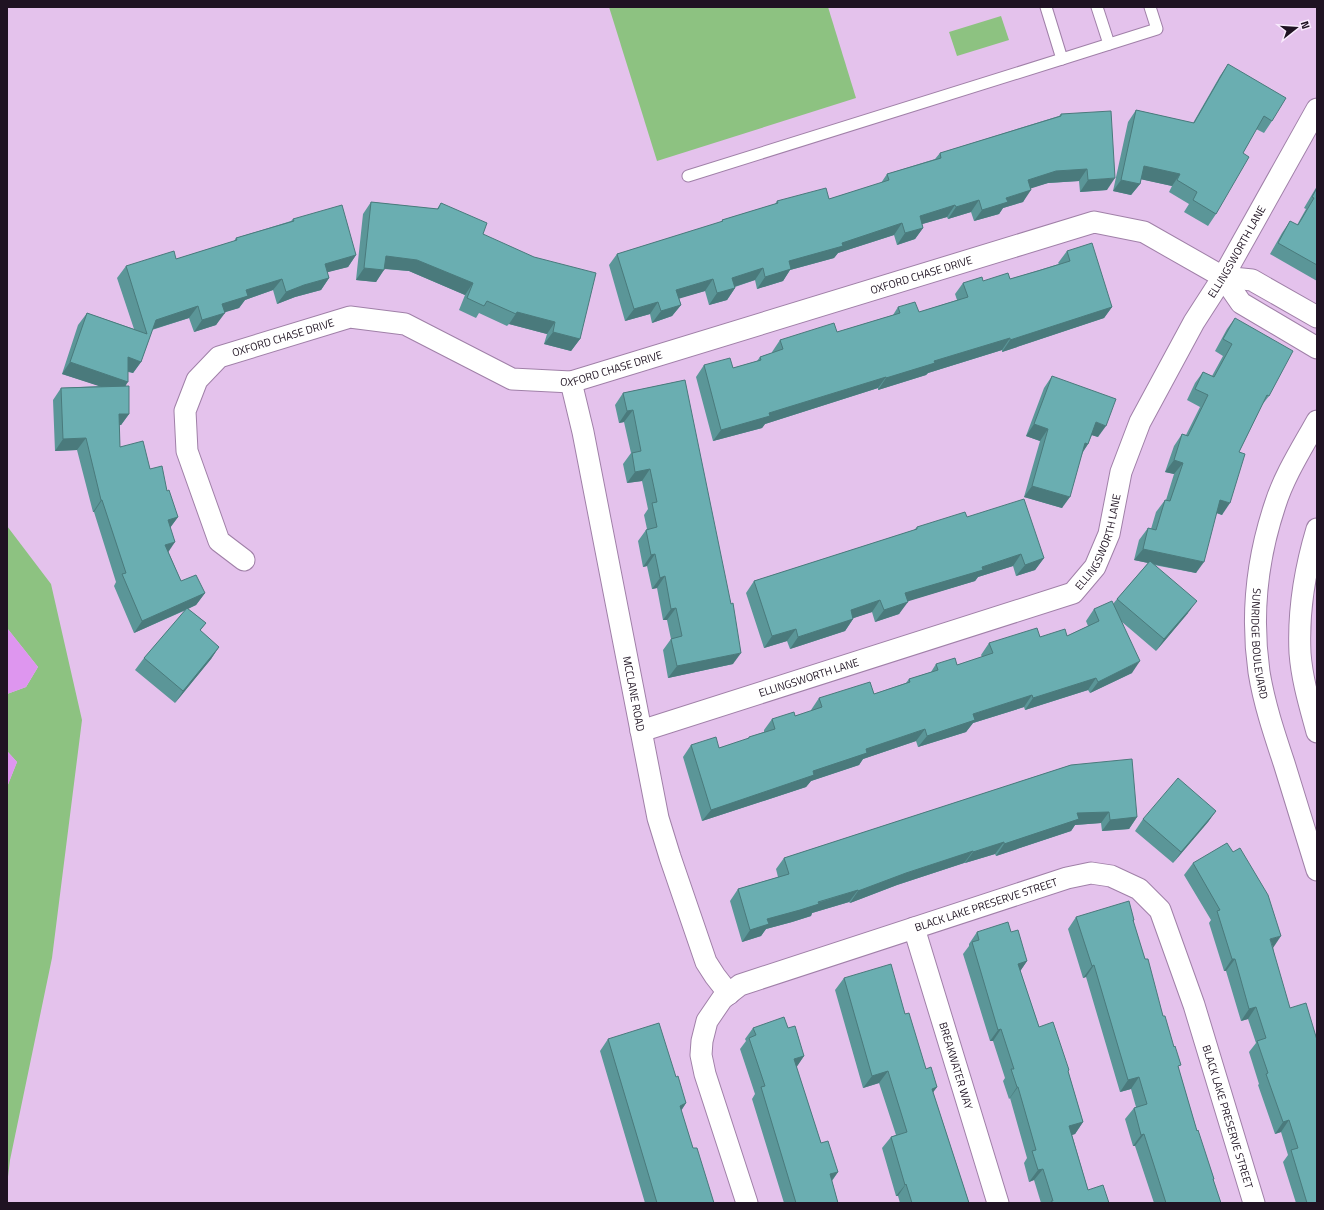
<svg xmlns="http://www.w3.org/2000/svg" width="1324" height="1210" font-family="'Titillium Web',sans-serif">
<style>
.green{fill:#8dc281}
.water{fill:#de96ef}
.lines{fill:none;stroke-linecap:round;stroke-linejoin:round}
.service-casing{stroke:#a080a8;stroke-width:13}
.minor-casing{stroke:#a080a8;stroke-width:23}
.service{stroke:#fff;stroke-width:11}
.minor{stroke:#fff;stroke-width:21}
.wall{fill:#5b9698}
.shaded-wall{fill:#4a7a7c}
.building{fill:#6aaeb1;stroke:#4a7a7c}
.labels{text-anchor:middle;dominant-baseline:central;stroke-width:3;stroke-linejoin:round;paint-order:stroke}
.street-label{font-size:11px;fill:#1f1322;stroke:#f9ebfd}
</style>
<rect width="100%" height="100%" fill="#e4c2ec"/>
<g class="green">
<polygon points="609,7 828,7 856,98 657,161"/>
<polygon points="1001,16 1009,40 957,56 949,32"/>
<polygon points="7,526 51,584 82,720 52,958 10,1160 7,1185 7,787 17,762 7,751 7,694 26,687 38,667 7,628"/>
</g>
<g class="water">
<polygon points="7,628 38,667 26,687 7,694"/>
<polygon points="7,751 17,762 7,787"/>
</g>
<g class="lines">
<defs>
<g id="service">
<polyline points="1046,7 1062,59 1157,29 1150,7"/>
<polyline points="1097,7 1109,44"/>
<polyline points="688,176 1062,59"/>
</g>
<g id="minor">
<polyline points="1223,277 1241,303 1317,348"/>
<path id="s1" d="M571,382L583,432L658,818L670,857L706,962L715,976L729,994"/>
<path id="s2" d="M1317,421C1302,448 1284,476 1275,505C1257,559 1251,616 1259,672C1264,703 1274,733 1284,763C1295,798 1306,834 1317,870"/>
<path d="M1317,529C1305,569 1298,611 1300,653C1302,680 1310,706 1317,732"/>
<path id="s3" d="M244,560L219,541L187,451L185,411L197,380L219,357L350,317L405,324L512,379L571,382L1094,222L1144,232L1223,277L1252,280L1317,317"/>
<path id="s4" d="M641,731L1073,593L1095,567L1109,534L1121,472L1140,422L1194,322L1223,277L1317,109"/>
<path id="s5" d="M914,928L998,1203"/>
<path id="s6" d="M747,1203L705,1074L701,1055L702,1041L707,1021L722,999L740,985L1067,878L1091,873L1111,876L1139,889L1160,910L1194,1005L1254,1203"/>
</g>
</defs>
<use href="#service" class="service-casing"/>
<use href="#minor" class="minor-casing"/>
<use href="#service" class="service"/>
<use href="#minor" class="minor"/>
</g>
<g class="wall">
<polygon points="1228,64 1272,121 1264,133 1256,129 1243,153 1216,214 1208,226 1184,212 1189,204 1169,192 1172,186 1141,179 1140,184 1131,195 1113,191 1128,122 1136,110 1193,123 1220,76"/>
<polygon points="1061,114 1107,190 1080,192 1079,181 1048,183 1030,188 1023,202 1003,208 999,214 974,221 971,212 948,219 947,217 922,224 923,228 915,239 897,245 894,235 838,253 834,258 790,270 783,281 757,289 755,280 735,287 735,288 727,300 709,305 705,291 679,298 681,305 672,316 652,323 650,314 625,321 609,265 617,254 721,222 722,220 775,204 777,201 829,199 881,183 887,174 935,159 940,153 1059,116"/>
<polygon points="1317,186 1317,281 1270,254 1282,233 1290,221 1297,225 1306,209 1304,208"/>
<polygon points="371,202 437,209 441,203 483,234 580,339 571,351 544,344 547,334 509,324 507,326 479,313 476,318 459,310 465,295 409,271 384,269 376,282 356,280 363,214"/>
<polygon points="293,219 356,255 348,267 327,272 329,278 321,290 295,297 277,304 273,290 245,300 239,308 224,312 216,325 194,332 189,318 152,330 141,362 133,373 128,372 126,386 129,414 121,425 119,425 120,447 150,469 167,491 178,517 170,528 168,551 181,581 205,593 196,605 188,609 206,623 200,631 219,647 211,659 175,703 135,670 144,658 186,610 134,633 114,586 116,582 94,512 93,512 77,450 55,451 53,400 61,388 100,386 62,374 78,325 87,313 134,329 117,278 126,266 176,259 234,241 236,238 291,221"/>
<polygon points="1067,251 1112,307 1104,318 1002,352 1002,350 928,373 926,375 878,390 878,388 765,424 762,428 713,441 696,377 704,365 733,368 757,361 760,357 772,353 772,352 780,340 837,332 893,315 898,307 919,312 957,300 955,294 963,283 1010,279 1059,264 1058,263"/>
<polygon points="1235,318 1269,396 1262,405 1239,452 1222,515 1216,513 1196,573 1154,565 1188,613 1156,651 1122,622 1132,673 1090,693 1088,690 1025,710 1024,707 973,723 966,732 918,747 916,741 863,759 859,765 811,781 806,787 702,821 683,757 691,745 719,748 748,739 749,737 764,732 764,730 772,719 795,716 811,711 811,710 819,698 874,694 906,683 909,679 931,672 936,664 957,665 982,657 981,655 989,643 1040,637 1067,636 1088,626 1086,621 1094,609 1113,604 1117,599 1148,563 1134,560 1139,540 1148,528 1151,529 1156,512 1165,500 1166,500 1174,474 1165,472 1174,446 1182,434 1186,435 1200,407 1187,400 1195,383 1203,372 1212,376 1223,356 1215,351 1227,329"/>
<polygon points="1052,376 1098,437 1092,435 1088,444 1083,452 1062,508 1024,497 1040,441 1026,436 1044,388"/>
<polygon points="685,380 733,664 668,678 663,650 671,639 667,620 663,620 657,588 652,589 647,566 643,567 638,541 646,530 647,529 644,515 648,509 642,481 627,483 623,464 631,453 624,422 619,423 615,405 623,393"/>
<polygon points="967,517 1044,558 1035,570 1016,576 1013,566 978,577 975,581 907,601 899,614 875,622 872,612 853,618 853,619 845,631 790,649 787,641 764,648 746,593 754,581 914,530 917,527"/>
<polygon points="1071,765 1137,817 1129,829 1102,831 1101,823 1075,825 1071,831 996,856 995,854 965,863 964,863 897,885 850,903 849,902 812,913 811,916 792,922 766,929 761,936 742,942 730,901 738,889 778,877 776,869 784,858"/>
<polygon points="1216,811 1208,822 1173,863 1135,831 1143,819"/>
<polygon points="1193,863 1273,947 1317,1203 1296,1203 1283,1162 1288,1155 1281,1132 1275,1134 1258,1085 1259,1084 1249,1052 1256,1043 1248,1019 1241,1021 1226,971 1224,971 1209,923 1211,920 1184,875"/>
<polygon points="1076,917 1134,920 1133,922 1163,1016 1197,1131 1214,1179 1213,1180 1221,1203 1154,1203 1135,1146 1133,1146 1125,1119 1134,1108 1136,1107 1131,1089 1120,1092 1086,977 1083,978 1068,929"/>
<polygon points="977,932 1011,932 1027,961 1020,971 1039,1027 1069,1070 1068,1071 1083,1122 1075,1134 1072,1135 1088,1190 1109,1203 1041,1203 1034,1180 1029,1182 1024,1163 1027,1158 1010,1098 1009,1099 1003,1081 1005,1078 993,1041 990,1041 963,954 969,946 969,944"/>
<polygon points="844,978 905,1014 926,1069 937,1087 933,1092 969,1203 900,1203 898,1196 896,1196 882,1148 891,1137 896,1135 879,1083 863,1088 835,990"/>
<polygon points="753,1028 788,1028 804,1056 796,1067 821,1143 838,1172 832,1181 838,1203 784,1203 752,1099 755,1094 740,1049 746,1041 745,1039"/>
<polygon points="608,1039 676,1077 686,1103 681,1111 693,1148 714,1203 645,1203 600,1051"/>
</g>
<g class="shaded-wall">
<polygon points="1144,166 1180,174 1172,186 1135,178"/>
<polygon points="1087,169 1079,181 1048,183 1020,192 1028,180 1056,171"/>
<polygon points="1115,178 1107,190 1080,192 1088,180"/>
<polygon points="1121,180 1140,184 1131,195 1113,191"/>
<polygon points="1031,190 1023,202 1003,208 999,214 974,221 982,210 1006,198"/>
<polygon points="979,200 971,212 948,219 956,207"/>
<polygon points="955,205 947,217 912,227 920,216"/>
<polygon points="902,223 894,235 838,253 834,258 790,270 783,281 757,289 765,277 789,261 842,243"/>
<polygon points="923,228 915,239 897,245 905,233"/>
<polygon points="356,255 348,267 317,275 325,264"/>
<polygon points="386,256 417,260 473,283 465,295 409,271 377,268"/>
<polygon points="364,268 384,270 376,282 356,280"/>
<polygon points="763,268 755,280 724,290 732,278"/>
<polygon points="329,278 321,290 295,297 277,304 286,292 304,285"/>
<polygon points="282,279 273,290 245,300 239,308 213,316 222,304 246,290"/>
<polygon points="713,279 705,291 668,302 676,290"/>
<polygon points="735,288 727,300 709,305 717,293"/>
<polygon points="658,302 650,314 625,321 634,309"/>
<polygon points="681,305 672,316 652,323 661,311"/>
<polygon points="198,306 189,318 147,331 156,320"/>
<polygon points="1112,307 1104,318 1002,352 1010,340"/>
<polygon points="517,312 555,322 547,334 509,324"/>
<polygon points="225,313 216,325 194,332 202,320"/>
<polygon points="553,332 580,339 571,351 544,344"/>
<polygon points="1010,338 1002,350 928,373 926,375 878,390 886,378 934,361"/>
<polygon points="128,357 141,362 133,373 119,368"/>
<polygon points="70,362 128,382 120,393 62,374"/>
<polygon points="886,377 878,388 765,424 762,428 713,441 721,430 769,413"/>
<polygon points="633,410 624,422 619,423 627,411"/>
<polygon points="119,414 129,414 121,425 110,426"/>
<polygon points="1096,422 1106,426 1098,437 1088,434"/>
<polygon points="1034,424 1048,429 1040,441 1026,436"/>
<polygon points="86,438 77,450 55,451 63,439"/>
<polygon points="1085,443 1088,444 1080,456"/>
<polygon points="1174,460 1183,463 1174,474 1165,472"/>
<polygon points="650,469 642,481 627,483 635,472"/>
<polygon points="1032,486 1070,497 1062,508 1024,497"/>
<polygon points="101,500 102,500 94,512 93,512"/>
<polygon points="1220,500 1230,503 1222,515 1212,511"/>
<polygon points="178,517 169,529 168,520"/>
<polygon points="175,542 167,554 165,545"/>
<polygon points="1143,549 1204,562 1196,573 1134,560"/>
<polygon points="655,554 647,566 643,567 651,555"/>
<polygon points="1021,554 1013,566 978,577 975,581 896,605 905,593"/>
<polygon points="1044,558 1035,570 1016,576 1025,565"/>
<polygon points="665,576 657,588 652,589 660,578"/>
<polygon points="205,593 196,605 134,633 142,621"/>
<polygon points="880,600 872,612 842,622 851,610"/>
<polygon points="1197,601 1188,613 1156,651 1164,639"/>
<polygon points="908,602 899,614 875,622 884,610"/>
<polygon points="676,608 667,620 663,620 671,609"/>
<polygon points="853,619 845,631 790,649 798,637"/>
<polygon points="796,629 787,641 764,648 772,636"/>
<polygon points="219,647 211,659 175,703 183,691"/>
<polygon points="741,653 733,664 668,678 677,666"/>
<polygon points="1140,661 1132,673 1090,693 1098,682"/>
<polygon points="1096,678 1088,690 1025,710 1033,698"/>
<polygon points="1032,695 1024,707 973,723 966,732 918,747 927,736 973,714"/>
<polygon points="925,729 916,741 863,759 859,765 811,781 806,787 702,821 711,810 813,771 866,749"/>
<polygon points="1216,811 1208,822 1173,863 1181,852"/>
<polygon points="1109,812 1101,823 1075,825 1071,831 996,856 1004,844 1077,813"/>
<polygon points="1137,817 1129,829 1102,831 1110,820"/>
<polygon points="1004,842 995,854 965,863 973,852"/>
<polygon points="973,851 964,863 897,885 850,903 858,891 906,873"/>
<polygon points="858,890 849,902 812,913 811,916 792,922 766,929 761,936 742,942 750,930 767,919"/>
<polygon points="1281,936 1273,948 1270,939"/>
<polygon points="1232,959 1235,959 1226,971 1224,971"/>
<polygon points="1027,961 1019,973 1018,964"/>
<polygon points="1094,965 1086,977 1083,978 1092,966"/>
<polygon points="1256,1007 1248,1019 1241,1021 1249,1009"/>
<polygon points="1001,1029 993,1041 990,1041 998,1030"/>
<polygon points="804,1056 796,1068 794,1059"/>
<polygon points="888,1071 879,1083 863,1088 872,1076"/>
<polygon points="1139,1077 1131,1089 1120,1092 1128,1080"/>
<polygon points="937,1087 929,1098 932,1089"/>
<polygon points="1017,1087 1018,1087 1010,1098 1009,1099"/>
<polygon points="686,1103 678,1115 680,1106"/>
<polygon points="1289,1120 1281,1132 1275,1134 1283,1122"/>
<polygon points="1083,1122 1075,1134 1061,1138 1069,1126"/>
<polygon points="1144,1134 1135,1146 1133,1146 1141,1135"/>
<polygon points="1043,1169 1034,1180 1029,1182 1038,1170"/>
<polygon points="838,1172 829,1184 830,1174"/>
<polygon points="906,1184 898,1196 896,1196 905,1185"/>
</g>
<g class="building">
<polygon points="1228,64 1286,98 1272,121 1264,116 1243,153 1249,157 1216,214 1193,200 1197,192 1177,180 1180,174 1144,166 1140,184 1121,180 1136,110 1194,123"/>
<polygon points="1111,111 1115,178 1088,180 1087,169 1056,171 1028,180 1031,190 1006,198 1008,202 982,210 979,200 956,207 955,205 920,216 923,228 905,233 902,223 842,243 843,246 789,261 791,269 765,277 763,268 732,278 735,288 717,293 713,279 676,290 681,305 661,311 658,302 634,309 617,254 723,221 722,220 778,203 777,201 826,188 829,199 889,180 887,174 941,158 940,153 1061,116 1061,114"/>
<polygon points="1317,188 1317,265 1278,243 1290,221 1298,225 1314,198 1312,197"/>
<polygon points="371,202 438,209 441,203 487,223 483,234 534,257 596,273 580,339 553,332 555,322 517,312 516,314 487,301 484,306 467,298 473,283 417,260 386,256 384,270 364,268"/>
<polygon points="342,205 356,255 325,264 329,278 304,285 286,292 282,279 246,290 248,296 222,304 225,313 202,320 198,306 156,320 141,362 128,357 128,382 70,362 87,313 147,334 126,266 174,251 176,259 237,240 236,238 294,221 293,219"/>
<polygon points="1092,243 1112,307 1010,340 1010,338 934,361 935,363 886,378 886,377 769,413 770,416 721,430 704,365 730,358 733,368 761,360 760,357 783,349 780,340 834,323 837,332 900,313 898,307 915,302 919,312 968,297 963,283 982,277 983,281 1008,273 1010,279 1041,270 1070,261 1067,251"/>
<polygon points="1235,318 1293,351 1269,396 1267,395 1239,452 1245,454 1230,503 1220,500 1204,562 1143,549 1148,528 1156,530 1165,500 1170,501 1183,463 1174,460 1182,434 1188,436 1208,395 1195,389 1203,372 1214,377 1232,344 1223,339"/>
<polygon points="1052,376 1116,399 1106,426 1096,422 1088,444 1085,443 1070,497 1032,486 1048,429 1034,424"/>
<polygon points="685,380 731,604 733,603 741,653 677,666 671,639 682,636 676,608 671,609 665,576 660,578 655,554 651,555 646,530 657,527 652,503 657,502 650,469 635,472 632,453 641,451 633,410 627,411 623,393"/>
<polygon points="129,386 129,414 119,414 120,447 143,441 150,469 162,466 167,491 169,490 178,517 168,520 175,542 165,545 181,581 196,575 205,593 142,621 122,574 126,573 102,500 101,500 86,438 63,439 61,388"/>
<polygon points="1024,499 1044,558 1025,565 1021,554 982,567 983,570 905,593 908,602 884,610 880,600 851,610 853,619 798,637 796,629 772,636 754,581 917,529 917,527 965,512 967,517"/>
<polygon points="1150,561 1197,601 1164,639 1117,599"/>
<polygon points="1112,601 1140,661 1098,682 1096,678 1033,698 1032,695 973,714 975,720 927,736 925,729 866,749 867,753 813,771 814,775 711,810 691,745 716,737 719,748 749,738 749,737 775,729 772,719 794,712 795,716 822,707 819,698 870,682 874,694 910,682 909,679 938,670 936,664 955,658 957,665 993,653 989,643 1037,628 1040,637 1065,629 1067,636 1099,621 1094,609"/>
<polygon points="187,608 206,623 200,630 219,647 183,691 144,658"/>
<polygon points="1132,759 1137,817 1110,820 1109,812 1077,813 1079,819 1004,844 1004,842 973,852 973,851 906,873 858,891 858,890 818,902 819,904 800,910 767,919 769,924 750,930 738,889 789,874 784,858 1071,765"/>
<polygon points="1178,778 1216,811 1181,852 1143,819"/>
<polygon points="1227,843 1233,852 1240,848 1268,895 1281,936 1270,939 1290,1008 1306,1003 1317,1040 1317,1203 1307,1203 1291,1150 1298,1148 1289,1120 1283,1122 1266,1074 1268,1073 1257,1041 1266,1038 1256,1007 1249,1009 1235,959 1232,959 1217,911 1220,910 1193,863"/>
<polygon points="1129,901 1134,920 1133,920 1145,959 1148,959 1163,1016 1165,1016 1174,1047 1175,1046 1181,1065 1178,1066 1197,1131 1198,1130 1214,1179 1213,1179 1221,1203 1166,1203 1144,1134 1141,1135 1134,1108 1147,1104 1139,1077 1128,1080 1094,965 1092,966 1076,917"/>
<polygon points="1008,922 1011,932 1018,930 1027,961 1018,964 1039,1027 1053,1022 1069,1070 1068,1071 1083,1122 1069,1126 1088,1190 1103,1185 1109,1203 1052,1203 1051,1201 1053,1201 1043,1169 1038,1170 1032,1151 1036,1150 1018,1087 1017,1087 1011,1069 1014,1069 1001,1029 998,1030 972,942 979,940 977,932"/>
<polygon points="891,964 905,1014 909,1013 926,1069 931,1067 937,1087 932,1089 969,1203 912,1203 906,1184 905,1185 891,1137 907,1132 888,1071 872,1076 844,978"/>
<polygon points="784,1017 788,1028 795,1026 804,1056 794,1059 821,1143 828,1141 838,1172 830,1174 838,1203 796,1203 761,1087 765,1086 749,1038 756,1035 753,1028"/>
<polygon points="659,1023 676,1077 678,1076 686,1103 680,1106 693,1148 697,1148 714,1203 657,1203 608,1039"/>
</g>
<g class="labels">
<g class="street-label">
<text stroke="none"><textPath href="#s4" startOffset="836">ELLINGSWORTH LANE</textPath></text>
<text stroke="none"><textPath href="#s3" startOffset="970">OXFORD CHASE DRIVE</textPath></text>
<text stroke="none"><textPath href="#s3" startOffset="299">OXFORD CHASE DRIVE</textPath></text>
<text stroke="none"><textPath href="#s3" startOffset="646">OXFORD CHASE DRIVE</textPath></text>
<text stroke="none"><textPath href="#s4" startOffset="512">ELLINGSWORTH LANE</textPath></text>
<text stroke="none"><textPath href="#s2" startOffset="235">SUNRIDGE BOULEVARD</textPath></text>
<text stroke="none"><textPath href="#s4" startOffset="176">ELLINGSWORTH LANE</textPath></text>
<text stroke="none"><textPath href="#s1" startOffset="318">MCCLANE ROAD</textPath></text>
<text stroke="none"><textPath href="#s6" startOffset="498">BLACK LAKE PRESERVE STREET</textPath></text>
<text stroke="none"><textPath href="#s5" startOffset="144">BREAKWATER WAY</textPath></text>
<text stroke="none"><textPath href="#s6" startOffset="906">BLACK LAKE PRESERVE STREET</textPath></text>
</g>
</g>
<rect width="1324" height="1210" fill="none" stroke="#1f1322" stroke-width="16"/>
<g transform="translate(1296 28) rotate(73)" stroke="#f9ebfd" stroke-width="3" paint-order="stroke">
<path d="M0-3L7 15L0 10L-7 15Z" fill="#1f1322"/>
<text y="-6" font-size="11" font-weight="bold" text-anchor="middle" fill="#1f1322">N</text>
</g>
</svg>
